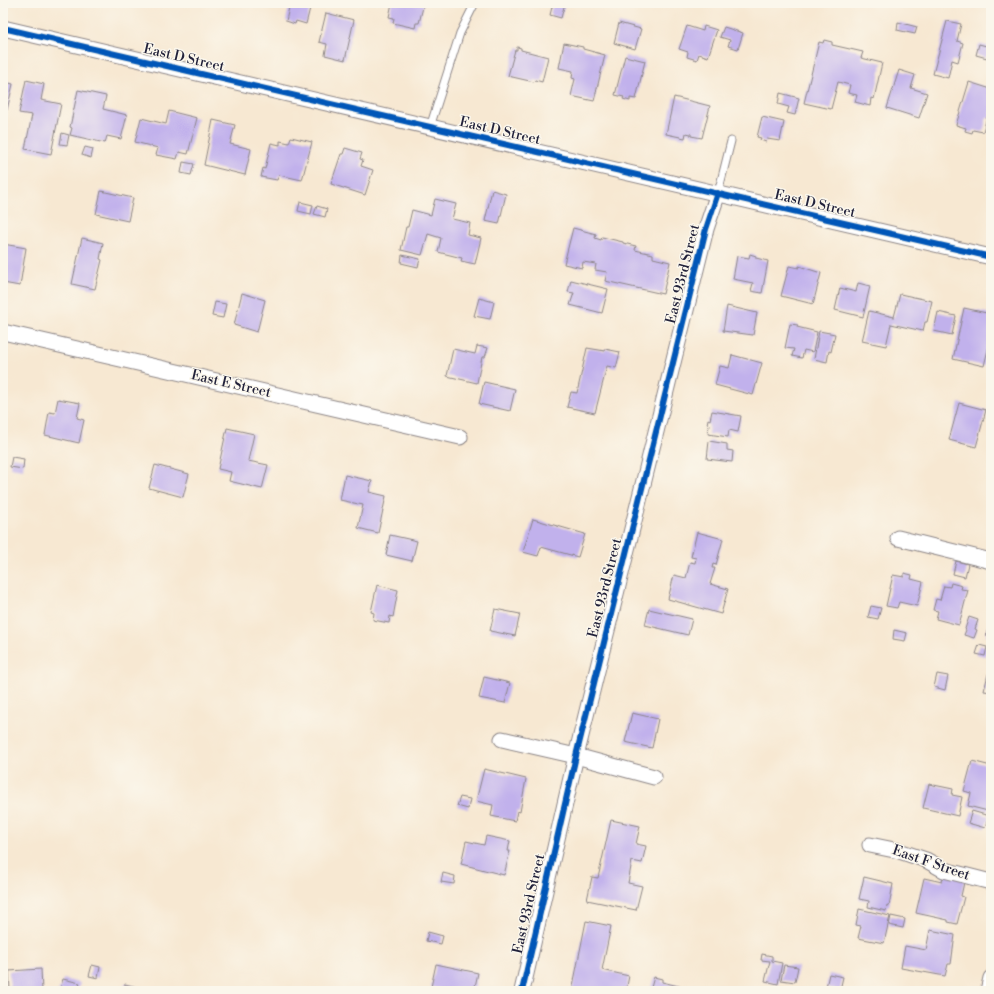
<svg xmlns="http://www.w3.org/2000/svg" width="994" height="994" font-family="'Libre Bodoni',serif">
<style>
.building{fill:#c1b1ec}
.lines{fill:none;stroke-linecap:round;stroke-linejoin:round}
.service-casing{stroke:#8c8586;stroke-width:9}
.minor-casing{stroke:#8c8586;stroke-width:17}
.service{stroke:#fff;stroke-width:7}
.minor{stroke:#fff;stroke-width:15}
.cycleway-casing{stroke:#fbf7ec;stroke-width:8}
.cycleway{stroke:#0057b8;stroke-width:6}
.labels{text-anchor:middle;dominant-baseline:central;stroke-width:3;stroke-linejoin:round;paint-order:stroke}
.street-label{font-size:14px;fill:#22223b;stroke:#fbf7ec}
</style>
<rect width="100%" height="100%" fill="#fbf7ec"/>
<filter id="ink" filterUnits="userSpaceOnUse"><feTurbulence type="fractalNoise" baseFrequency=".025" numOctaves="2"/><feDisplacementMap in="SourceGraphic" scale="8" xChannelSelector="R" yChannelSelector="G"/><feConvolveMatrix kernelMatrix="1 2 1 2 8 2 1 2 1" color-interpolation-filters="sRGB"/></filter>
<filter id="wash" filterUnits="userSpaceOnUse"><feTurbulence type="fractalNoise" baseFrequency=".012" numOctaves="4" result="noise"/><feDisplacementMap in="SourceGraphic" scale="16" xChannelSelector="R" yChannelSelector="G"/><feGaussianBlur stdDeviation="0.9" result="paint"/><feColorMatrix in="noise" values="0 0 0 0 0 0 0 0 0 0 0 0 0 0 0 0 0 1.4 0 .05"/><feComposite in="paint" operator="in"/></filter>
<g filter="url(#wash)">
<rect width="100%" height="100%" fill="#f7e8d2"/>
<g id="blocks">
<g class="building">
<polygon points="290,3 316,3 316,5 311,4 306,24 296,21 295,24 286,21"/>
<polygon points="392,3 424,3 419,23 416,23 415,28 393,23 394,18 389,17"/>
<polygon points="553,3 565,3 561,18 550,15"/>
<polygon points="326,13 354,20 345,60 325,55 327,44 319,42"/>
<polygon points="947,21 961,24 957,41 963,43 958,62 952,60 948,78 933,74"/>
<polygon points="898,22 917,27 915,34 897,30"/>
<polygon points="619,23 641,29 635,49 614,43"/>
<polygon points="687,26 703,31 704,26 717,30 708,57 699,54 697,60 687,57 688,52 679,49"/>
<polygon points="724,27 743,33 738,49 728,46 730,40 720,37"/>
<polygon points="824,40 832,42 832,45 863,52 861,58 882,63 874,99 871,98 870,106 855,102 857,95 848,93 850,85 838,82 831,109 804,103 819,42 823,43"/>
<polygon points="564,43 583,47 583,49 605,55 594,101 571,96 575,79 572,78 573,71 559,68"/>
<polygon points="979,44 990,47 987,58 976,55"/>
<polygon points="517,47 521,48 521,50 548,57 542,82 535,80 534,82 508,76 515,50 517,50"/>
<polygon points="625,56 645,61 636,99 630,98 630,101 623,99 624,97 615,95"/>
<polygon points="899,70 915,75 911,88 927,93 919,118 887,108"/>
<polygon points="3,76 6,77 5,82 13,84 7,110 3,109"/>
<polygon points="26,80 44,84 41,100 61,104 51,154 25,149 32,115 19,113"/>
<polygon points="969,82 991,89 991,118 987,117 983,132 973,130 972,133 965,131 966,128 956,125"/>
<polygon points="78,90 106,96 103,109 127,115 121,139 107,136 105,143 70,135 72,128 70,127"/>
<polygon points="780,93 799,98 795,115 787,113 789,107 778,104"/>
<polygon points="674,97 710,106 702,138 691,136 691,134 686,133 685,138 666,134"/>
<polygon points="169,111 197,118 188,154 179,152 177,159 156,155 158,148 135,142 141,118 166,124"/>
<polygon points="762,117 784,122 780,141 767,139 766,142 760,140 761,138 757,137"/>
<polygon points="213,120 235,125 230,144 251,149 245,175 204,165"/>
<polygon points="62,133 69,135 67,145 60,144"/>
<polygon points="291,137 312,142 302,180 279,175 277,180 261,177 263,168 265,169 271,143 280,145 280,141 289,143"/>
<polygon points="85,147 93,149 91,158 82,155"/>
<polygon points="345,148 362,153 360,159 363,160 361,166 373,170 365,195 331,184 341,154 343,154"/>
<polygon points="183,162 194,164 191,175 181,173"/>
<polygon points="492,190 506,194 499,224 485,221"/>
<polygon points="101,191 133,198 128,221 96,214"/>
<polygon points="435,199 456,204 452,219 470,223 468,235 481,238 475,264 461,261 462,258 438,252 441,238 428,234 422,255 401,250 406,227 408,227 412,210 431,215"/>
<polygon points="300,202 313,205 311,214 298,211"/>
<polygon points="317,206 327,209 325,217 314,214"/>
<polygon points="573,228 596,234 595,238 601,240 602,237 623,242 623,243 636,246 635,250 653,254 653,258 670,262 663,294 605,281 607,272 595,270 596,264 583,262 582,268 564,264"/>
<polygon points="82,238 103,243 100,259 102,260 95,289 72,284"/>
<polygon points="3,244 26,248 20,286 3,283"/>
<polygon points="750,254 756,256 756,258 768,261 762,293 751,291 753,283 733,279 737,256 749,258"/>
<polygon points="402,255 420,259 418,267 401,263"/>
<polygon points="789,266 799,268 799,266 821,273 813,304 781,296"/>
<polygon points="571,280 608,289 602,313 570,305 574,293 568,292"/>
<polygon points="858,283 870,286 863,317 835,310 840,288 856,292"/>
<polygon points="242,293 265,300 257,332 234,325"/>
<polygon points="900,294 932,301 927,322 925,322 923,331 891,324 886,346 862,341 869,311 894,317"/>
<polygon points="479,298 494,302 490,319 474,316"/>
<polygon points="215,302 226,304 223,318 212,316"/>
<polygon points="727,306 757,313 753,335 723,331"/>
<polygon points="964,308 991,314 991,337 984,366 953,359"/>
<polygon points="938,312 956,316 952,335 934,331"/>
<polygon points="790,324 798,325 797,327 817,332 813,352 804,350 802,358 792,356 794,349 785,348"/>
<polygon points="819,331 835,334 831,352 829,351 827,362 814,359"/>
<polygon points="477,346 488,348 485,357 482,357 477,383 447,376 453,349 475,354"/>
<polygon points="587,348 605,351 605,349 620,352 616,368 607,366 595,413 567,407 571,392 577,393"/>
<polygon points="732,355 762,363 753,395 715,385 720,366 729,368"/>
<polygon points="484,382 515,389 510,411 479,404"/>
<polygon points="58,399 80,403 77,418 84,420 79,443 45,435 49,412 55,413"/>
<polygon points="959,403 986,410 976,447 949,440"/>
<polygon points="712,411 741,416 738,432 729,430 728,437 708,434 709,425 707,424 708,419 710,420"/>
<polygon points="227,428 254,434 248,461 268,465 262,489 229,481 231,472 218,469"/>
<polygon points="709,441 727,444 727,450 733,451 732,462 707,459"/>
<polygon points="12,457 24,459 23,469 10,467"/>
<polygon points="155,465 189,474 183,497 149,488"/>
<polygon points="345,475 372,481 369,492 386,496 378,533 358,528 363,505 340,500"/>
<polygon points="533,519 585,534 578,557 541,547 538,556 523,552"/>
<polygon points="697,532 723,539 716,565 713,564 712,568 715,568 710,584 728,589 721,614 668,599 674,575 686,578 690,562 695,563 696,558 691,557"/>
<polygon points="390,535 417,541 412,561 386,555"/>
<polygon points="956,561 968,564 965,577 953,574"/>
<polygon points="904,573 912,575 911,579 923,582 917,606 899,602 897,608 886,606 893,575 904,577"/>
<polygon points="951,583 962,586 961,589 968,590 959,625 936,619 938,611 933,610 936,599 940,600 944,586 950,587"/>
<polygon points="377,585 398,590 393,617 390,616 389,623 373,620 374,613 371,612"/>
<polygon points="871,606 881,608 878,619 868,617"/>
<polygon points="495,609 520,614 515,636 490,631"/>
<polygon points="649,609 692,619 688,635 645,625"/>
<polygon points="969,617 978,620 975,629 977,630 974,638 964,635 966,630 965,629"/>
<polygon points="991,619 991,637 986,635"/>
<polygon points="894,630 907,633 905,641 893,639"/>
<polygon points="979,645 987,647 985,656 976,654"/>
<polygon points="937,674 948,676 945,690 934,687"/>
<polygon points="988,674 991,675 991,692 984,691"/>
<polygon points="484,677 510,683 505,703 479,698"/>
<polygon points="632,713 658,719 652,748 625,742"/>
<polygon points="972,761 991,766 991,800 988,811 968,806 971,793 964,791"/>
<polygon points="484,769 526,779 520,812 517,811 515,821 491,816 493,805 476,801"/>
<polygon points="929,784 953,789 952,795 962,797 958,816 923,808"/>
<polygon points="460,797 470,799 468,809 457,806"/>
<polygon points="972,811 989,816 985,828 968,823"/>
<polygon points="611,820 640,826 636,844 646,846 642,863 632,861 628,883 642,886 636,910 587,900 592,877 598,878"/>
<polygon points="486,836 510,841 508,851 510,851 504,875 461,864 466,841 484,845"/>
<polygon points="443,873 455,876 454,884 441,882"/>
<polygon points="944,873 965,878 961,896 964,897 957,924 948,922 948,920 916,913 924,878 942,882"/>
<polygon points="864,877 893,884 889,906 887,905 886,911 868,907 869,901 859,899"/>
<polygon points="859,909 890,916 884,943 858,938 861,926 856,925"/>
<polygon points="891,916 905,919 903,928 889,925"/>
<polygon points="586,921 611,926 602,970 629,976 626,991 572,991"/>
<polygon points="930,930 955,935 951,964 948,964 945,976 901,968 905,946 926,950"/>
<polygon points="428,932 443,936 441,944 426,941"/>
<polygon points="762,954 772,956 772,961 782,963 778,984 765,981 770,961 761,960"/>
<polygon points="436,964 478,973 474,991 451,991 431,987"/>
<polygon points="92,965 100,967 98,978 89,976"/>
<polygon points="784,965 798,967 795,982 781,980"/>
<polygon points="41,969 42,991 10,991 9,971"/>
<polygon points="829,974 843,977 840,990 826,987"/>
<polygon points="654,977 662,979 662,982 687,988 686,991 650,991"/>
<polygon points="63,979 80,983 78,991 58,991 59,989 60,989"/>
<polygon points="125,984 137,987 135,991 124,991"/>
</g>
</g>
</g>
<g filter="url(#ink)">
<use href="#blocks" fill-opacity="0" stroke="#8c8586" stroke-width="1"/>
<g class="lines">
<defs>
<g id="service">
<polyline points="430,127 460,33 475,3"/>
<polyline points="718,193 731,141"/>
</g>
<g id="minor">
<polyline points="3,28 991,257"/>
<polyline points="3,332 460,437"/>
<polyline points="898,538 991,561"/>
<polyline points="502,739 576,756 654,777"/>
<polyline points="870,845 899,851 926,860 944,870 991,882"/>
<polyline points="522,991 576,756 706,229 718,193"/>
<polyline points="988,991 991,978"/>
</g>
</defs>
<use href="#service" class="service-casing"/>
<use href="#minor" class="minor-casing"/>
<use href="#service" class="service"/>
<use href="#minor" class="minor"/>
<defs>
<g id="cycleway">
<polyline points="3,28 991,257"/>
<polyline points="522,991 576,756 706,229 718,193"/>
</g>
</defs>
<use href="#cycleway" class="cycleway-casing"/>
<use href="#cycleway" class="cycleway"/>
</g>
</g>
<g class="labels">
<g class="street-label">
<text transform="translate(184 58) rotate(13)">East D Street</text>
<text transform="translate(500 131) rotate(13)">East D Street</text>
<text transform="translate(815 204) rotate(13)">East D Street</text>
<text transform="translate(683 274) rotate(-76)">East 93rd Street</text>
<text transform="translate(231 384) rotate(13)">East E Street</text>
<text transform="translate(605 588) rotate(-76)">East 93rd Street</text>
<text transform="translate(931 863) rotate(19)">East F Street</text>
<text transform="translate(529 904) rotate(-77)">East 93rd Street</text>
</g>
</g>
<rect width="994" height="994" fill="none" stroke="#fbf7ec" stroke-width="16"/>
</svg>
